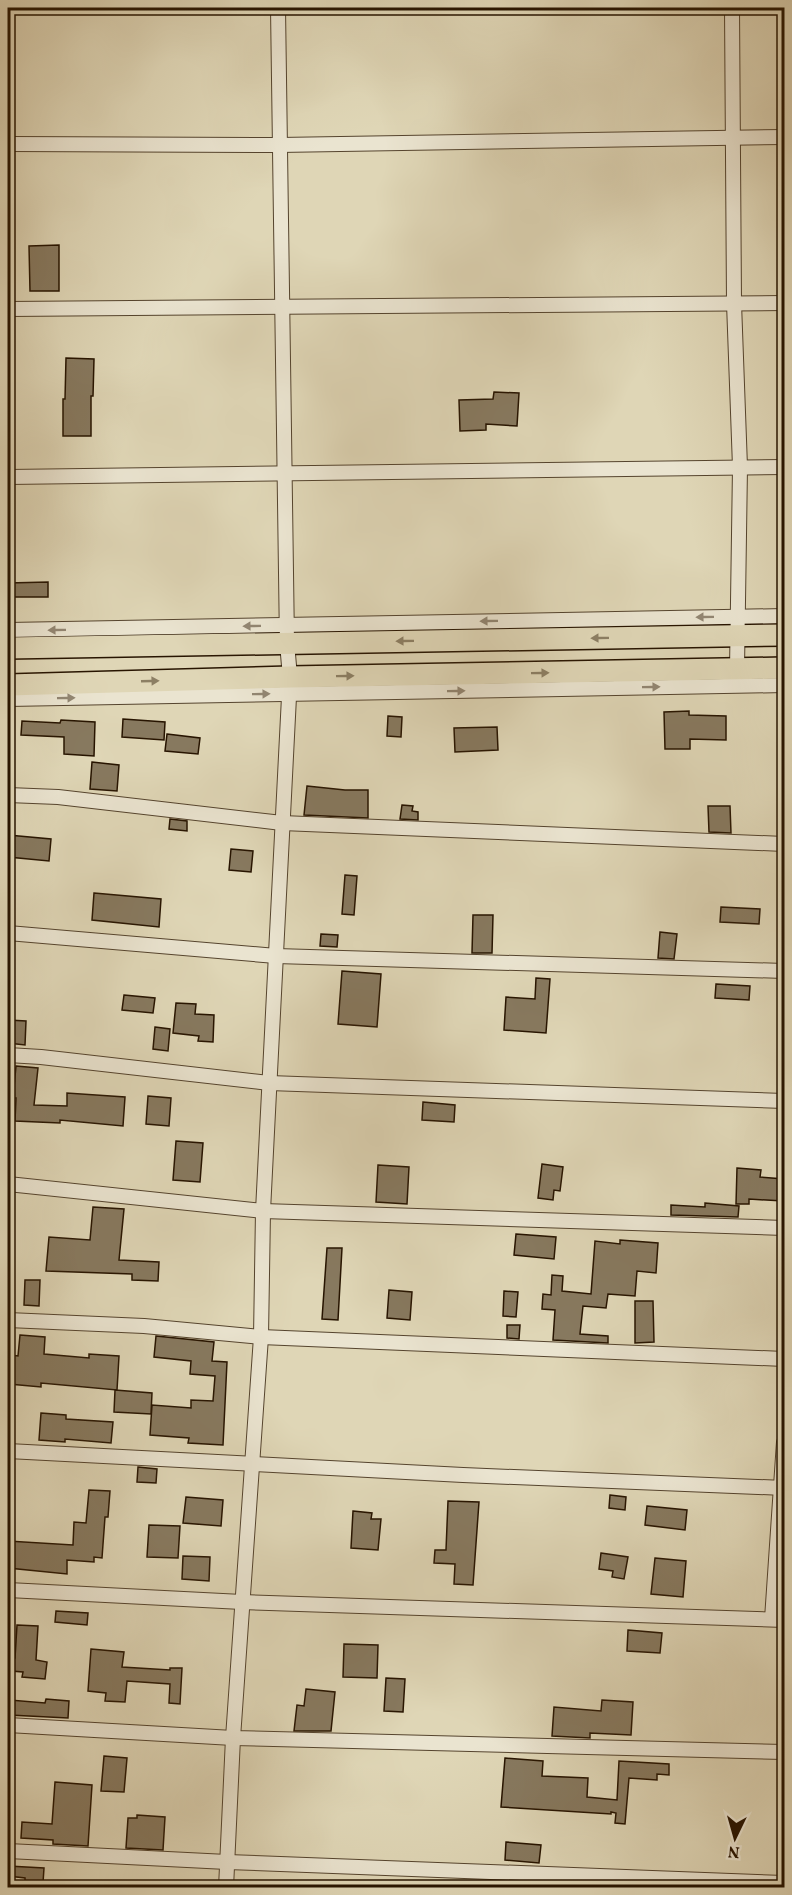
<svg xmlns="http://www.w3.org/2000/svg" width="792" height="1895" font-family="Vollkorn,serif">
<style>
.building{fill:#87795f;stroke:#271400;stroke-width:1.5}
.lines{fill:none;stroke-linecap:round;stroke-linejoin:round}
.street-casing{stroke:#55442e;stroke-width:16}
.primary-casing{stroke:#271400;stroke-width:24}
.street{stroke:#eae4d0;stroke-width:14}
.primary{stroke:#dfd6b6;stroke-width:21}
.oneway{fill:#928672}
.oneway2{fill:#8c7f64}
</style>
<rect width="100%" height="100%" fill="#dfd6b6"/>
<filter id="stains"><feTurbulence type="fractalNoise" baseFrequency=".00333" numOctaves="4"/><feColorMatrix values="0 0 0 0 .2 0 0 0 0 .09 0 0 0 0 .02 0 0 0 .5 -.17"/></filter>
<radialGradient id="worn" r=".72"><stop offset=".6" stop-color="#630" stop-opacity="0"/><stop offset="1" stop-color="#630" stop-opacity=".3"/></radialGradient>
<g class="building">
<polygon points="59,245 59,291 30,291 29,246"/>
<polygon points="66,358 94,359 93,396 91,396 91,436 63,436 63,399 65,399"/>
<polygon points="494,392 519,393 517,426 486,424 486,430 460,431 459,400 493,399"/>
<polygon points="48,582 48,597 8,597 8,583"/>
<polygon points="689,711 689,715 726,716 726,740 690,739 690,749 665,749 664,712"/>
<polygon points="388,716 402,717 401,737 387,736"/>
<polygon points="123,719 165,722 164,740 122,737"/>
<polygon points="61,720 95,722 94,756 64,754 64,737 21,735 22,721 60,723"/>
<polygon points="497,727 498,750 455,752 454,728"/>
<polygon points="167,734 200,738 198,754 165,751"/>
<polygon points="92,762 119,765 117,791 90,789"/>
<polygon points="307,786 345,790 368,790 368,818 304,815"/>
<polygon points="402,805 413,806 412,811 418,812 418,820 400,819"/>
<polygon points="708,806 730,806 731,833 709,832"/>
<polygon points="170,819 187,821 187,831 169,829"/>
<polygon points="8,835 51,839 49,861 8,857"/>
<polygon points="231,849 253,851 251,872 229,870"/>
<polygon points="345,875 357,876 354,915 342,914"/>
<polygon points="94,893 161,899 159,927 92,920"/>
<polygon points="721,907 760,909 759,924 720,922"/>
<polygon points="473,915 493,915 492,953 472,953"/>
<polygon points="660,932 677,934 674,959 658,958"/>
<polygon points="321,934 338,935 337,947 320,946"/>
<polygon points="342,971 381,974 377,1027 338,1024"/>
<polygon points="536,978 550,979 546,1033 504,1030 506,997 535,999"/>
<polygon points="716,984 750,986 749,1000 715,998"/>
<polygon points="124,995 155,998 153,1013 122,1010"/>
<polygon points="176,1003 196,1004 195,1014 214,1015 213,1042 198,1041 199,1036 173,1033"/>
<polygon points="8,1020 26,1021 25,1045 8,1043"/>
<polygon points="155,1027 170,1029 168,1051 153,1049"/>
<polygon points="16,1066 38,1068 34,1105 67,1106 67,1093 125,1097 123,1126 60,1120 60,1123 15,1121 16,1098 13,1098"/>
<polygon points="148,1096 171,1098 169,1126 146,1124"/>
<polygon points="423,1102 455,1105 454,1122 422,1120"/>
<polygon points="176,1141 203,1143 200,1182 173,1180"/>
<polygon points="542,1164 563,1167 560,1191 554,1190 553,1200 538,1198"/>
<polygon points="378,1165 409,1167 407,1204 376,1202"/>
<polygon points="737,1168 761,1170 760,1177 784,1179 783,1201 749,1199 749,1204 736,1204"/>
<polygon points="705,1203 739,1206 738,1217 671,1215 671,1205 705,1207"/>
<polygon points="93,1207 124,1209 119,1260 159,1262 158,1281 132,1280 132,1274 46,1271 49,1237 90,1240"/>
<polygon points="516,1234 556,1237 554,1259 514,1255"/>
<polygon points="620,1240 658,1243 656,1273 637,1271 635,1296 608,1294 606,1308 583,1306 580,1334 608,1336 608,1343 553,1340 555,1310 542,1309 543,1294 551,1295 552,1275 563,1276 562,1291 591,1294 595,1241 620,1244"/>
<polygon points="327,1248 342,1248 338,1320 322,1319"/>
<polygon points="25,1280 40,1280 39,1306 24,1305"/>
<polygon points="389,1290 412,1292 410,1320 387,1318"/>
<polygon points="504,1291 518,1292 516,1317 503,1316"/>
<polygon points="635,1301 653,1301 654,1342 635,1343"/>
<polygon points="507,1325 520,1325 519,1339 507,1338"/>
<polygon points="20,1335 45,1337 44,1354 89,1358 89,1354 119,1356 117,1390 41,1383 41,1387 9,1384 11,1355 18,1356"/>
<polygon points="156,1336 214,1342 212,1361 227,1362 223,1445 188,1443 189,1438 150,1435 152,1405 191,1408 191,1400 213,1401 215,1376 190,1374 191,1361 154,1357"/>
<polygon points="115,1390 152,1393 151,1414 114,1412"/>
<polygon points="41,1413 66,1415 66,1419 113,1422 111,1443 65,1439 65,1442 39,1440"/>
<polygon points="138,1467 157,1469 156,1483 137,1482"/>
<polygon points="89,1490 110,1491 108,1517 105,1517 102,1558 94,1557 94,1562 67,1560 67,1574 8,1568 8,1541 73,1545 74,1522 86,1523"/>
<polygon points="610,1495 626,1497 625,1510 609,1508"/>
<polygon points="186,1497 223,1500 221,1526 183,1523"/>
<polygon points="448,1501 479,1502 473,1585 454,1584 455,1564 434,1563 435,1550 446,1550"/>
<polygon points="647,1506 687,1510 685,1530 645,1525"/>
<polygon points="353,1511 372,1513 371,1519 381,1519 378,1550 351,1548"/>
<polygon points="149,1525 180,1526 178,1558 147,1557"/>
<polygon points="601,1553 628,1557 624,1579 612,1577 613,1571 599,1569"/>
<polygon points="183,1556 210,1557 209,1581 182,1579"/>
<polygon points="655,1558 686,1561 683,1597 651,1594"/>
<polygon points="56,1611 88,1613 87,1625 55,1622"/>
<polygon points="17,1625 38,1626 36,1660 47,1662 45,1679 22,1677 23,1672 11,1671 12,1658 15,1658"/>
<polygon points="628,1630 662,1633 660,1653 627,1651"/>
<polygon points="344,1644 378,1645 377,1678 343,1677"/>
<polygon points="91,1649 124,1652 122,1667 170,1670 170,1668 182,1668 180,1704 169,1703 170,1684 127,1681 125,1702 105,1701 106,1693 88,1691"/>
<polygon points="386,1678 405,1679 403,1712 384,1711"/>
<polygon points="306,1689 335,1692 331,1731 294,1731 297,1705 304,1706"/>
<polygon points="46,1699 69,1701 68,1718 9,1715 10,1700 45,1703"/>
<polygon points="602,1700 633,1702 631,1735 590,1733 590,1738 552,1736 554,1707 601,1711"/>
<polygon points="104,1756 127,1758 124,1792 101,1791"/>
<polygon points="505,1758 543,1761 542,1776 588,1778 587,1797 617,1800 619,1761 669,1764 669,1775 657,1774 657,1780 629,1778 625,1824 615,1823 616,1813 611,1812 611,1814 501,1807"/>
<polygon points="55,1782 92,1785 88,1846 53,1844 53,1840 21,1838 22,1822 52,1824"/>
<polygon points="137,1815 165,1817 163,1850 126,1848 128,1818 137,1818"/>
<polygon points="506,1842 541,1845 539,1863 505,1860"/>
<polygon points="8,1866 44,1868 43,1883 25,1882 25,1878 8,1876"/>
</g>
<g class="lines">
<defs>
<g id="street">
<polyline points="732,8 734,303 740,467 737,669"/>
<polyline points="8,144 279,145 784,137"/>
<polyline points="8,309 784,303"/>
<polyline points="8,477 784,467"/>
<polyline points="8,630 784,616"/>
<polyline points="8,699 784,685"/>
<polyline points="8,795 58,797 282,823 784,844"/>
<polyline points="8,933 276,956 784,971"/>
<polyline points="8,1055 41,1057 269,1083 784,1101"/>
<polyline points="8,1184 263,1211 784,1228"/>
<polyline points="8,1320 144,1326 261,1337 784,1359"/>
<polyline points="8,1451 463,1475 784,1488"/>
<polyline points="8,1590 242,1602 784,1620"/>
<polyline points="772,1619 784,1442"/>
<polyline points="8,1725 233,1738 784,1752"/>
<polyline points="8,1851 227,1862 784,1883"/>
<polyline points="226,1888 233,1738 261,1337 263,1211 290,677 287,643 278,8"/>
</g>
<g id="primary">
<polyline points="8,648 784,635"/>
<polyline points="8,685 290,677 784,668"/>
</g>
</defs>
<use href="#street" class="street-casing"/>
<use href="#primary" class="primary-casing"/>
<use href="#street" class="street"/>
<use href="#primary" class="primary"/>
</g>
<defs><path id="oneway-solid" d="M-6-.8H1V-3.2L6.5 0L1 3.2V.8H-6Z" transform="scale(1.5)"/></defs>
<g class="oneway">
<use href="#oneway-solid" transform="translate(705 617) rotate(179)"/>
<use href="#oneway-solid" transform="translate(489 621) rotate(179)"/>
<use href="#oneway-solid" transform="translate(252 626) rotate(179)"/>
<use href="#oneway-solid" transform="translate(57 630) rotate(179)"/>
<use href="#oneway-solid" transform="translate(651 687) rotate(-1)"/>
<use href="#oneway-solid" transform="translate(456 691) rotate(-1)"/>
<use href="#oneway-solid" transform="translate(261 694) rotate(-1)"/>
<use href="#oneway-solid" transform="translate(66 698) rotate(-1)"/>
</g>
<g class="oneway2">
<use href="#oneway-solid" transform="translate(600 638) rotate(179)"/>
<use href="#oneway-solid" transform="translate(405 641) rotate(179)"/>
<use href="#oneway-solid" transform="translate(540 673) rotate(-1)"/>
<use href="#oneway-solid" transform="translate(345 676) rotate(-1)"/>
<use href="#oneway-solid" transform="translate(150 681) rotate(-2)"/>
</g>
<rect width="792" height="1895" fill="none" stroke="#dfd6b6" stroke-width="30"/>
<rect x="9" y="9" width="774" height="1877" fill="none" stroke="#271400" stroke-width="3"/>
<rect x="15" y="15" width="762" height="1865" fill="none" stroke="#271400" stroke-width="1.5"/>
<g transform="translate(735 1838) rotate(185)" stroke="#eae4d0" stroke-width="4.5" paint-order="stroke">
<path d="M0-4.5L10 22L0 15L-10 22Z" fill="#271400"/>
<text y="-9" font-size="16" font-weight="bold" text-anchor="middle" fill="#271400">N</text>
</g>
<rect width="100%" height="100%" filter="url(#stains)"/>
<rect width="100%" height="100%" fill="url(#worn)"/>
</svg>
